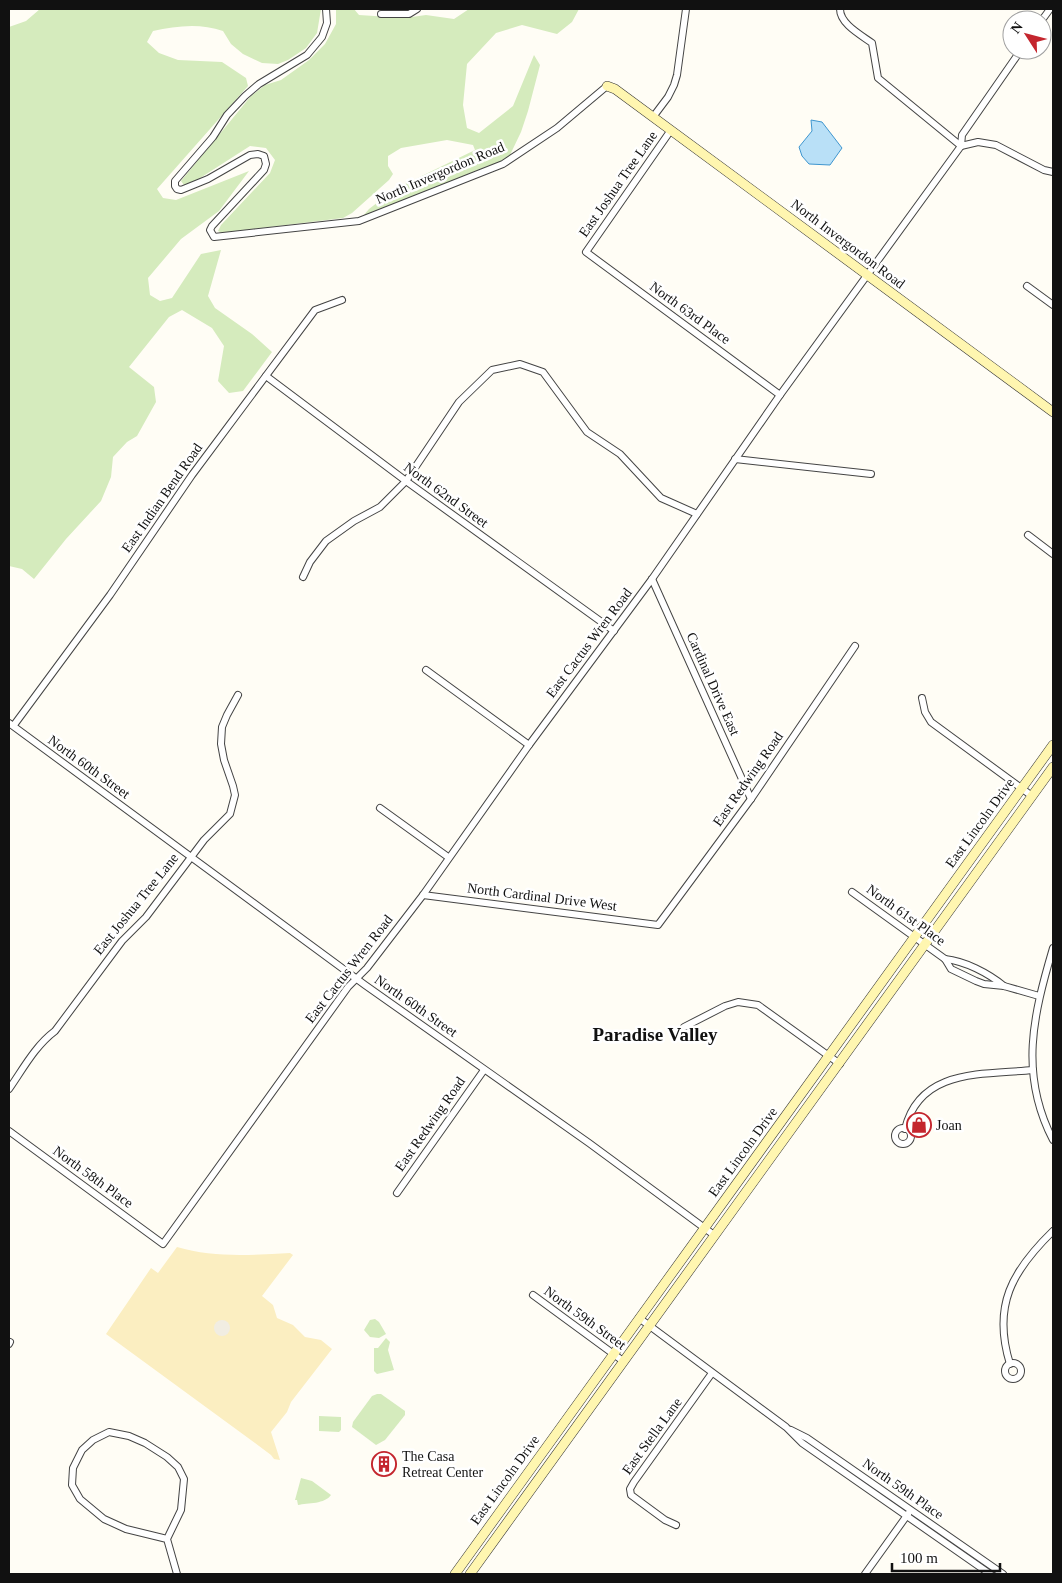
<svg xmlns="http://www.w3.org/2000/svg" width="1062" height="1583" font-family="'Times New Roman',serif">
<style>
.green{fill:#d5ebbd}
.sand{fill:#fbeec1}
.plaza{fill:#f1ede2}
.water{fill:#b9e0f7;stroke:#3f96cf}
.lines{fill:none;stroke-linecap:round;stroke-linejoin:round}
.street-casing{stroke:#444;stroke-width:8}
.secondary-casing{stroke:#333;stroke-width:10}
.street{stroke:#fff;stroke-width:6}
.secondary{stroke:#fff6b0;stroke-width:9}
.labels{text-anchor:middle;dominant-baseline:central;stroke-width:5;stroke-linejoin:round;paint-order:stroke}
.street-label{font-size:14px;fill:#111;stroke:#fff}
.poi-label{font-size:14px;fill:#111;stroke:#fff;text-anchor:start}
.district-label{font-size:19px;font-weight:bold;fill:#111;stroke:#fff}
</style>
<rect width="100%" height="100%" fill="#fffdf5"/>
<g class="green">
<path d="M40,9H321L317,33L306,48L288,60L278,64L262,63L243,54L231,44L223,31C200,23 176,26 153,31L147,42L159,53L178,60L222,62L246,78L248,86L157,189L163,198L176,200L249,171L219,211L181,239L148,278L150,295L160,301L172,298L201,254L221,250L208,296L215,308L252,334L272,352L243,391L229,393L218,381L224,346L212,328L182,310L169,317L129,367L154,387L156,402L137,436L127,442L113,457L111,477L101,501L66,539L34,579L22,569L9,566V27L26,21Z"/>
<polygon points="336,9 354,9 359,15 405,18 426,15 454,19 469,9 579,9 572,22 557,34 522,25 496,33 467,64 463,105 467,128 479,133 513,106 534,55 540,65 528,111 521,132 510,155 501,161 363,216 369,209 395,189 475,150 473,145 447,140 401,148 388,156 388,166 393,174 389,180 352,213 343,218 222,233 218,231 221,225 270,173 275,160 266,148 250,146 197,180 184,185 181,181 251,96 265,85 281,80 309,60 325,44 336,24"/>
<polygon points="375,1319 379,1322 386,1334 379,1338 370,1337 364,1330 370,1320"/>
<polygon points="386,1338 390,1342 388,1350 394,1370 377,1374 374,1371 374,1348 378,1348"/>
<polygon points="377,1394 381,1394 405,1411 405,1415 385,1440 376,1445 352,1427 353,1422 372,1396"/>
<polygon points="319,1416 341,1417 341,1430 339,1432 319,1431"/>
<path d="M301,1478L312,1481L331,1495C325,1504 308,1503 298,1505L297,1500H295Z"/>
</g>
<path class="sand" d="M177,1247C213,1258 252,1255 290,1253L293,1255L262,1296L273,1305L277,1318L293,1325L305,1337L321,1340L332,1349L291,1402L287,1412L271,1432L280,1460L274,1459L271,1455L259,1446L106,1334L151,1268L158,1273Z"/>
<circle class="plaza" cx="222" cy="1328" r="8"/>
<polygon class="water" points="811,120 822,122 842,148 830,165 809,164 802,156 799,147 812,131"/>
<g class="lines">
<defs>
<g id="street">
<polyline points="326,9 327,23 322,37 307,55 259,84 245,96 227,115 213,137 175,181 175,186 177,189 181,190 208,179 250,155 258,154 264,156 266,164 264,170 212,226 210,230 214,237 359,221 503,164 557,128 607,86"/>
<path d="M840,9C840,24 861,35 872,43L878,78L961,146"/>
<polyline points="381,14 409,14 417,9"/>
<polyline points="1042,20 1050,9"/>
<polyline points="653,117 668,97 674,85 677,75 686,9"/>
<polyline points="671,130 586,252 780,395"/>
<polyline points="961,146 978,142 996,145 1044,170 1053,172"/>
<polyline points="1027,286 1053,305"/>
<polyline points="266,376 406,481 614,631"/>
<polyline points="735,459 871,474"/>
<polyline points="1028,535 1053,554"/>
<polyline points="303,577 310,562 326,541 354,521 380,507 406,481 459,402 492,370 520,364 543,372 587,432 620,454 661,498 697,514"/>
<polyline points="652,579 751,799"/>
<polyline points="426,670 529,745"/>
<polyline points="922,698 925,712 931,722 1032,796"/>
<polyline points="9,723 365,985 589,1143 714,1235"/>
<polyline points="14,725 110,595 192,475 315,310 342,300"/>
<polyline points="380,808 448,857"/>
<polyline points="852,892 945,959 951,969 976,981 984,984 1004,986 1039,996"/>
<polyline points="423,895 658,925 751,799 855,646"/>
<path d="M1053,948C1033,1016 1019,1074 1053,1140"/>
<path d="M945,959C965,961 988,973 1004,986"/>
<polyline points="684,1027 725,1006 738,1002 758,1005 840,1064"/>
<path d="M9,1089C23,1069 35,1046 55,1031L122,941L146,917L204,840L230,814L235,795L233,786L224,760L221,744L222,727L227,715L238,695"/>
<circle cx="903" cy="1136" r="8"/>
<path d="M905,1129C920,1068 983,1075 1033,1070"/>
<polyline points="9,1131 163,1244 348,987 367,968 423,895 529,745 652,579 780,395 961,146 962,135 1021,50"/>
<polyline points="397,1193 484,1070"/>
<polyline points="533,1295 623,1361"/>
<polyline points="639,1318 786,1427 802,1443 990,1574"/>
<polyline points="9,1344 10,1342"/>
<circle cx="1013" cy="1371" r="8"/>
<path d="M1010,1364C992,1306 1012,1271 1053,1231"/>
<polyline points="791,1430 807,1438 1003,1574"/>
<polyline points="676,1525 665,1520 631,1495 630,1489 634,1482 712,1373"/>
<polyline points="167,1539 181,1510 184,1479 178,1467 167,1457 145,1443 129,1436 109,1432 93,1440 82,1450 73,1468 72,1485 80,1499 104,1519 126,1529 167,1539 177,1574"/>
<polyline points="865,1574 908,1514"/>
</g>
<g id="secondary">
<polyline points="607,86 615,89 1053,412"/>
<polyline points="455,1574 1053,745"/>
<polyline points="470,1574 1053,767"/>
</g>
</defs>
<use href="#street" class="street-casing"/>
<use href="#secondary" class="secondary-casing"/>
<use href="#street" class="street"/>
<use href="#secondary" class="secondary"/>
</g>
<defs>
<symbol id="shop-ring" viewBox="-11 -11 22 22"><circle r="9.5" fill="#fff" stroke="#c4262e" stroke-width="1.5"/><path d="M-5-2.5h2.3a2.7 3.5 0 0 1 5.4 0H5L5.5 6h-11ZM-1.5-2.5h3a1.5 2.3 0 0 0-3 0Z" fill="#c4262e"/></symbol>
<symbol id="building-ring" viewBox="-11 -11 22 22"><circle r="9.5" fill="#fff" stroke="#c4262e" stroke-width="1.5"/><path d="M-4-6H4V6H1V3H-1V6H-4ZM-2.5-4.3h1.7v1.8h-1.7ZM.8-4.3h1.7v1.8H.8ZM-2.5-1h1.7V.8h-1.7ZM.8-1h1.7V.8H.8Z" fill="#c4262e"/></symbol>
</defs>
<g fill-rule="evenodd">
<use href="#shop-ring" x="905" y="1111" width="28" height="28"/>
<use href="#building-ring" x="370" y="1450" width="28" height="28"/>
</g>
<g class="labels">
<g class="street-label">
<text transform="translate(440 173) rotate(-23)">North Invergordon Road</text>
<text transform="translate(618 184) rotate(-55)">East Joshua Tree Lane</text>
<text transform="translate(848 244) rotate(37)">North Invergordon Road</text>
<text transform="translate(690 313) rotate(36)">North 63rd Place</text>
<text transform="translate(446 495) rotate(36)">North 62nd Street</text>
<text transform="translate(162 498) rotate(-55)">East Indian Bend Road</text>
<text transform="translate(589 643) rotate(-53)">East Cactus Wren Road</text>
<text transform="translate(713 684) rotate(66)">Cardinal Drive East</text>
<text transform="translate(89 767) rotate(36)">North 60th Street</text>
<text transform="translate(748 779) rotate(-55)">East Redwing Road</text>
<text transform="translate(980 823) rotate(-54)">East Lincoln Drive</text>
<text transform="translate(542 897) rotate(7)">North Cardinal Drive West</text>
<text transform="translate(136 904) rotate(-51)">East Joshua Tree Lane</text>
<text transform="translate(906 915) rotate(36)">North 61st Place</text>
<text transform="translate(349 969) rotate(-52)">East Cactus Wren Road</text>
<text transform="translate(416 1006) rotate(35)">North 60th Street</text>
<text transform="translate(430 1124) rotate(-55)">East Redwing Road</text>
<text transform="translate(743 1152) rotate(-54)">East Lincoln Drive</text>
<text transform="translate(93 1177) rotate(36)">North 58th Place</text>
<text transform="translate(585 1318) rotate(36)">North 59th Street</text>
<text transform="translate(652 1436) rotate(-54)">East Stella Lane</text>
<text transform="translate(505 1480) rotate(-54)">East Lincoln Drive</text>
<text transform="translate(903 1489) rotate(35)">North 59th Place</text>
</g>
<g class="poi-label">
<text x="936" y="1125">Joan</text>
<text x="402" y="1456">The Casa<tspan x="402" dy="16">Retreat Center</tspan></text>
</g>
<g class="district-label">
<text x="655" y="1034">Paradise Valley</text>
</g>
</g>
<rect width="1062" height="1583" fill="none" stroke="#111111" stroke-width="20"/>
<g transform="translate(1027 35) rotate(306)"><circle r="24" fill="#ffffff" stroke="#a0a0a0"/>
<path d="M0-4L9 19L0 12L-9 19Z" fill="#c4262e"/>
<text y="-8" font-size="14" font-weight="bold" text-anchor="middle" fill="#111111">N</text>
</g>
<path d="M892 1563v8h108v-8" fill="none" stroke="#111111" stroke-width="2.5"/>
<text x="900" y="1563" font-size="15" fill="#111111" stroke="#ffffff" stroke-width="4" paint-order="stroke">100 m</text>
</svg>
